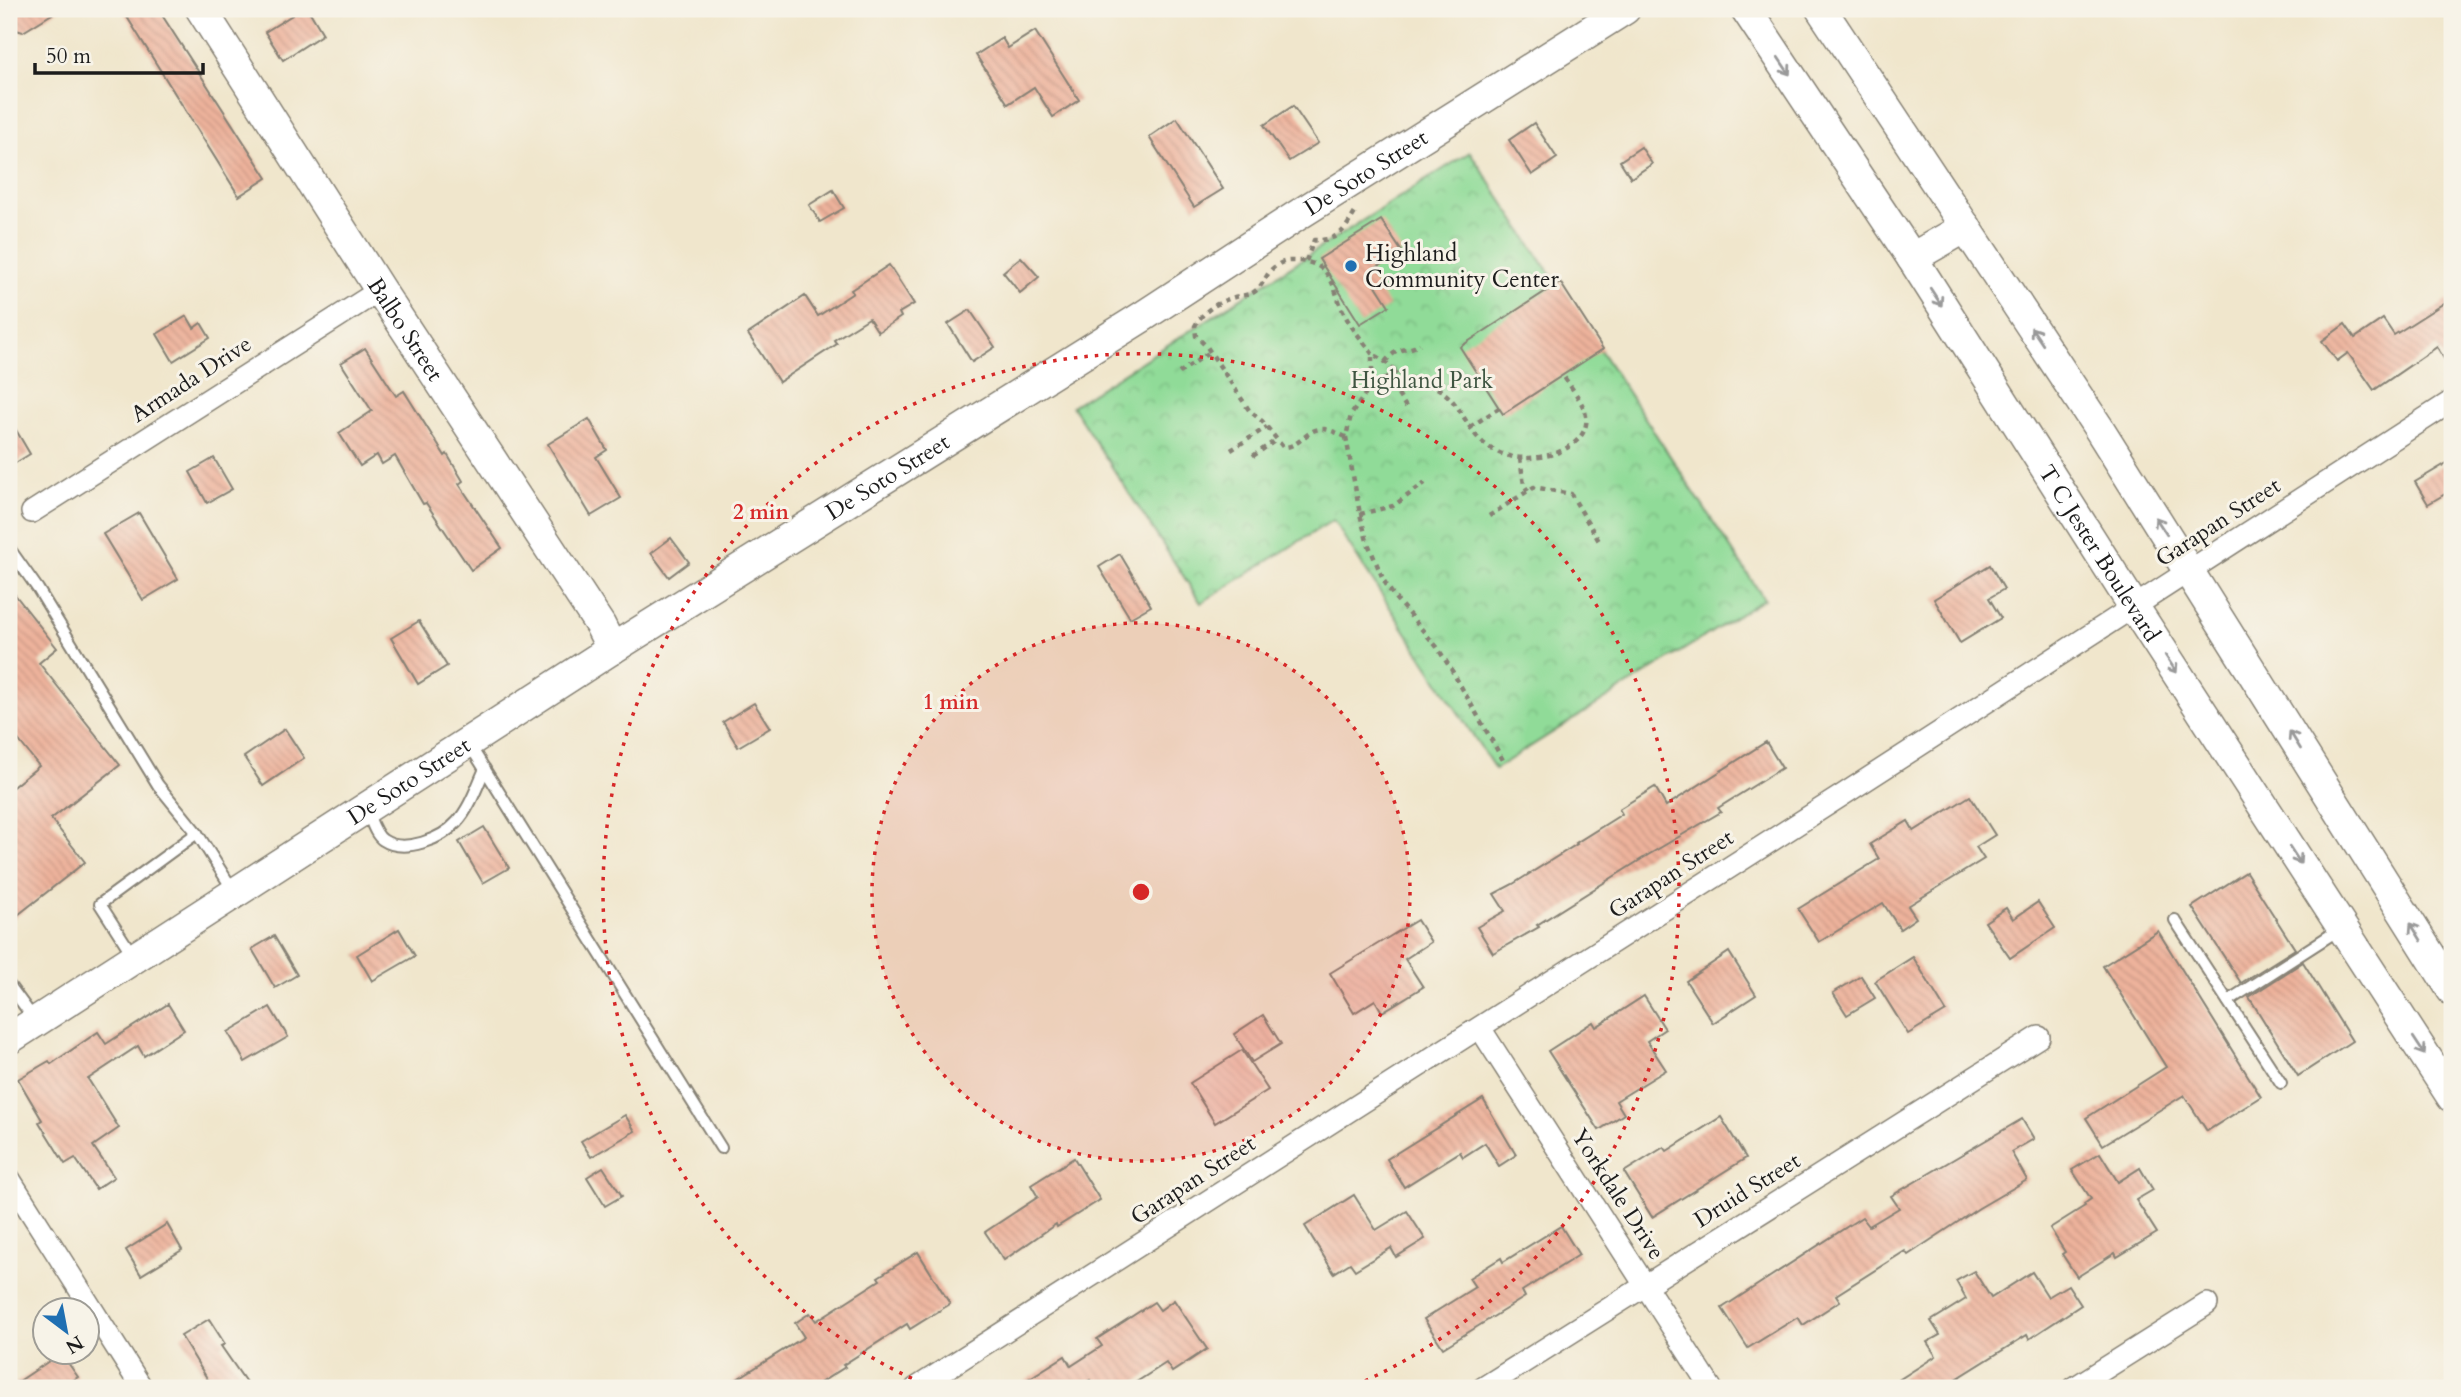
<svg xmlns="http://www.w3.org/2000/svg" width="2461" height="1397" font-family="Cardo,serif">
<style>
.park{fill:url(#park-crowns);stroke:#567c5a;stroke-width:2}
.building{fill:url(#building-back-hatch)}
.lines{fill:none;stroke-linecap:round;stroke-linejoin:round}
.lane-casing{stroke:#868174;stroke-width:14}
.street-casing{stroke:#868174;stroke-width:24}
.secondary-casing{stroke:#868174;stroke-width:33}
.path{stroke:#868174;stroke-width:4.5;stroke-dasharray:5 5;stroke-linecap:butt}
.lane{stroke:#fff;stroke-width:10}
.street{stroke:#fff;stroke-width:21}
.secondary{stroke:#fff;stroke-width:30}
.oneway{stroke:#999}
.ring{fill:none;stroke:#d62828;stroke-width:3.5;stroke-dasharray:3.5 7}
.poi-dot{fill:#1f6fb2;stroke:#f7f3e8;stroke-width:2.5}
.labels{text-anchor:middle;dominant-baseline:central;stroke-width:6;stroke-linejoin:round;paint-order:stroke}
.street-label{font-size:23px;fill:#1c1c1c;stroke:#f7f3e8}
.poi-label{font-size:23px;fill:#1c1c1c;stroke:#f7f3e8;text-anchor:start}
.park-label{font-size:23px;fill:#3f5541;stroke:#f7f3e8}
.centre{fill:#d62828;stroke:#f7f3e8;stroke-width:3.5}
.ring-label{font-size:21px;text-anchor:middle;font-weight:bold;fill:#d62828;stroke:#f7f3e8;stroke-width:6;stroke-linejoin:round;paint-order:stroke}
</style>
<defs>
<pattern id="park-crowns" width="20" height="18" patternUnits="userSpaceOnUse" patternTransform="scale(1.75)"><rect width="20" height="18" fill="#90db98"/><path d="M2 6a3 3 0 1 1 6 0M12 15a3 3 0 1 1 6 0" fill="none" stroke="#7cbb82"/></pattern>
<pattern id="building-back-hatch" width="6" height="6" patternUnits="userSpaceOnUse" patternTransform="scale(1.75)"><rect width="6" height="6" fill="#edb29b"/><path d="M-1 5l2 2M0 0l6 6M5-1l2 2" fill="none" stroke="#cb9885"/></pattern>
</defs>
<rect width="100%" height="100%" fill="#f7f3e8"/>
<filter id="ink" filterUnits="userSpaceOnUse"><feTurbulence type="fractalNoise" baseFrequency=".0143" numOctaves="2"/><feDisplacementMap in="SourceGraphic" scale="14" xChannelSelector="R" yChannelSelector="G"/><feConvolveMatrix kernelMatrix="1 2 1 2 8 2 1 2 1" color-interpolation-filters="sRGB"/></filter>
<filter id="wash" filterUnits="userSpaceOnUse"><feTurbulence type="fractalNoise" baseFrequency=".00686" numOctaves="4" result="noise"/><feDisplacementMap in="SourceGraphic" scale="28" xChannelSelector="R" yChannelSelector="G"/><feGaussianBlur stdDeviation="1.57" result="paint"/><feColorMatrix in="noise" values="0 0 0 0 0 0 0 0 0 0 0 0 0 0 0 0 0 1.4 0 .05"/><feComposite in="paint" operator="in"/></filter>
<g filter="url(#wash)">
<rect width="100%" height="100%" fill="#f0e6cc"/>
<polygon class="park" points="1470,152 1764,599 1495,769 1333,520 1201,603 1072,406"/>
<g id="blocks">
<g class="building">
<polygon points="9,9 60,9 23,32 9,28"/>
<polygon points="122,9 158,9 267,178 239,196"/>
<polygon points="302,9 308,9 323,34 283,60 265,32"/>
<polygon points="1035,31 1079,100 1053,117 1034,87 1008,104 976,55 1002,38 1008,48"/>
<polygon points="1293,106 1318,143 1289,161 1264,125"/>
<polygon points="1177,118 1223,189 1194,207 1149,137"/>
<polygon points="1534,123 1557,158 1532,175 1509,140"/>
<polygon points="1641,147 1652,164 1631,178 1620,161"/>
<polygon points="833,190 844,208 820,222 809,205"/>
<polygon points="1381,220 1402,252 1368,273 1389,306 1360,324 1319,259"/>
<polygon points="1021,257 1039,277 1020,293 1003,272"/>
<polygon points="889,265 914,304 899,313 901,317 878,332 869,318 834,340 837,344 779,382 748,334 805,296 818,316 853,293 851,290"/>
<polygon points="1560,282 1603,349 1503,414 1460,347"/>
<polygon points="2452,298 2452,372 2437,347 2374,390 2348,353 2337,361 2322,341 2345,324 2355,338 2383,319 2394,335"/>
<polygon points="970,310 995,347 972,362 948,324"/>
<polygon points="187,316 194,328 201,323 210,338 173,361 157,334"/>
<polygon points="365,348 396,396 404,391 445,456 447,454 463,481 459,484 502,548 471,570 426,503 423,504 395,456 382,464 377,455 360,466 339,433 372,411 341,363"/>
<polygon points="9,418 30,454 9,467"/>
<polygon points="589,419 607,450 596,457 621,498 591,516 548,444"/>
<polygon points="214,458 232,489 207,503 190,472"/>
<polygon points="2452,460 2452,490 2428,504 2415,482"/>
<polygon points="139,513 178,579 143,600 103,534"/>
<polygon points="671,538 689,562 669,577 651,553"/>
<polygon points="1120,554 1151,606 1130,618 1099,567"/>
<polygon points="1990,565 2004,589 1989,598 2001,618 1960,643 1934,599"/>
<polygon points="9,587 57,648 39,663 120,765 51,819 85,862 9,922 9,790 39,766 9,728"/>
<polygon points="419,621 447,666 418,684 391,638"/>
<polygon points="754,703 770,728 738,747 723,722"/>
<polygon points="285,729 304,758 263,786 244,757"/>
<polygon points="1766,742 1782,768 1718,808 1721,812 1648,855 1537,925 1539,927 1493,953 1477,927 1505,911 1494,894 1513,884 1577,844 1576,843 1622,814 1619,809 1655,787 1666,806"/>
<polygon points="1970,796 1995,835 1976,847 1984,859 1908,906 1916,918 1900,929 1883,903 1819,942 1798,909 1879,859 1870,844 1908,821 1914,831"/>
<polygon points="484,827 509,868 483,883 459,842"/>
<polygon points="2246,872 2295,949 2241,983 2192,907"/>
<polygon points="2038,902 2055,928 2010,958 1985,922 2006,908 2013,919"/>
<polygon points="1417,920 1431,942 1405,959 1423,987 1382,1012 1375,1000 1354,1013 1330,973"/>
<polygon points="399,929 415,956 372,981 357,955"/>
<polygon points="2158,931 2261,1097 2207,1131 2184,1095 2103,1145 2086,1118 2166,1067 2103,966"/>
<polygon points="274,936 297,975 275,988 252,949"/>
<polygon points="1729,952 1756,995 1713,1023 1686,981"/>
<polygon points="1913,957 1946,1011 1908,1034 1875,981"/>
<polygon points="2303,962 2352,1041 2298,1076 2249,997"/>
<polygon points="1861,976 1875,998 1847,1015 1833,993"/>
<polygon points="1644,996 1665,1029 1647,1041 1666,1070 1616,1101 1624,1114 1599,1130 1548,1051 1593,1022 1596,1027"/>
<polygon points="168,1004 184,1030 144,1056 138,1046 88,1079 119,1128 93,1146 114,1177 96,1189 75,1158 65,1164 39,1122 42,1120 18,1079 49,1061 51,1064 98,1032 106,1044"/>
<polygon points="270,1007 288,1037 245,1062 228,1032"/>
<polygon points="1263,1015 1281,1044 1252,1062 1234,1034"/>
<polygon points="1242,1050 1268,1090 1215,1123 1190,1083"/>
<polygon points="1483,1099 1516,1155 1499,1166 1485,1143 1463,1157 1460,1152 1404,1187 1387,1159"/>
<polygon points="625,1115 635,1131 591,1157 581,1141"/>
<polygon points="1721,1117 1746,1158 1652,1217 1624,1172 1664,1147 1667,1151"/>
<polygon points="2022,1119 2034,1139 2011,1152 2027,1180 1979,1208 1908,1255 1905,1251 1836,1295 1840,1301 1803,1325 1798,1317 1748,1348 1722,1308 1862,1217 1869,1226 1899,1208 1891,1196"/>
<polygon points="2100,1153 2118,1182 2140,1168 2153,1190 2136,1200 2157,1233 2117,1257 2115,1253 2077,1277 2062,1254 2065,1252 2050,1228 2085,1206 2084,1204 2091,1199 2072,1170"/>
<polygon points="1074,1158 1100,1200 1057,1227 1056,1224 1004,1260 985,1232 1038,1197 1031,1185"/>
<polygon points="603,1167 622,1196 605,1206 587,1177"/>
<polygon points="1354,1195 1376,1230 1407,1211 1425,1239 1396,1257 1391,1248 1355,1270 1350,1263 1334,1273 1305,1226"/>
<polygon points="167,1224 182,1250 141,1275 126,1250"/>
<polygon points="1561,1226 1579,1255 1522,1291 1525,1297 1443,1348 1424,1319 1475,1287 1469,1278 1501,1258 1503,1262"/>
<polygon points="918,1252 950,1304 910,1329 907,1324 843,1365 845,1367 812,1388 723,1388 804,1337 795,1323 810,1313 816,1321 880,1280 878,1277"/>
<polygon points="1974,1271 1991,1298 2032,1272 2048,1297 2068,1285 2081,1305 2029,1339 2027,1335 1942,1388 1886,1388 1936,1356 1927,1342 1940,1335 1931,1321 1966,1299 1956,1281"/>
<polygon points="1174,1300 1207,1349 1172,1372 1166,1363 1127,1388 1095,1388 1090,1380 1076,1388 1014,1388 1065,1356 1071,1366 1102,1346 1097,1339 1154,1302 1160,1310"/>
<polygon points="209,1319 225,1344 221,1346 250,1388 213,1388 181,1336"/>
<polygon points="61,1353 78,1377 61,1388 9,1388"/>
</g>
</g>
</g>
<g filter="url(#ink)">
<use href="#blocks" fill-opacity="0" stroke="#868174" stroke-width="2"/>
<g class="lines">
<defs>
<g id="lane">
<polyline points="9,548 38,589 158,785 197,833"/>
<polyline points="469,744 721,1148"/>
<path d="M367,812C371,820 375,835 383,840C404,854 442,839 457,822C470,808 477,786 485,769"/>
<polyline points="2175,920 2281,1083"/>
<polyline points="134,957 100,904 197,833 233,890"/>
<polyline points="9,985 34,1019"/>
<polyline points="2228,1001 2340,929"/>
</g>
<g id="street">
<polyline points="32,512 380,290"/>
<polyline points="1480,1028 1711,1388"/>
<polyline points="9,1178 142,1388"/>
<polyline points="916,1388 1841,796 2452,401"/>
<polyline points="1483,1388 2039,1037"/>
<polyline points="2074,1388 2207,1304"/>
</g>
<g id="secondary">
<path id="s1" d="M201,9L380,290L600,625L612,649"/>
<path id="s2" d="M1746,9L1912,258L2134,607L2452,1097"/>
<polyline points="1821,9 2098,427 2452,990"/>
<polyline points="1912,258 1966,227"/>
<path id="s3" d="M9,1039L612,649L1142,317L1298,215L1625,9"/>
</g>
</defs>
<use href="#lane" class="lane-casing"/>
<use href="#street" class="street-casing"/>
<use href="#secondary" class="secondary-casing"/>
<g class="path">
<path d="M1306,261L1314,240C1340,241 1345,229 1356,211"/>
<path d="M1385,362C1398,345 1406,353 1420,344"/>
<path d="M1397,372L1375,384H1372V357L1373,355C1384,358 1390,368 1399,373C1413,381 1429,381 1443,392C1458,403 1464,420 1475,434C1494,459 1525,462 1553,454C1566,450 1581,441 1585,428C1592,410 1571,389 1563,375"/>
<polyline points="1179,373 1210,352"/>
<polyline points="1387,378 1406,407"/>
<polyline points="1372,384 1351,415 1346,437 1360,514 1367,541 1384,581 1395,598 1437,647 1451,669 1503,760"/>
<polyline points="1470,427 1499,408"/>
<path d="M1346,437C1339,434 1332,430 1324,429C1307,427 1300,448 1283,447L1262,421L1249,410L1207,347L1196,336L1195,326C1204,309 1221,300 1239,296C1245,295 1249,295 1254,292C1265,285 1266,270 1279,264C1285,260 1292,261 1300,261C1335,264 1332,290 1345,315C1352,329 1364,342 1373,355"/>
<polyline points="1231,450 1267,427"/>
<polyline points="1253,456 1276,440"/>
<polyline points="1520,458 1524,485 1528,491"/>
<polyline points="1360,514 1393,506 1425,483"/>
<polyline points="1489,516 1534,487 1571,494 1599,541"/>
</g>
<use href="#lane" class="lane"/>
<use href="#street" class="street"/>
<use href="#secondary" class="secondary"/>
</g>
<defs><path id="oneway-shaft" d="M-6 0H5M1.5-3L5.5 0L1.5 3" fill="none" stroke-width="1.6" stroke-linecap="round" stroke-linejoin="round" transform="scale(1.75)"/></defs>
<g class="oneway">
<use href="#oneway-shaft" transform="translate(1784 66) rotate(56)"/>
<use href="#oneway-shaft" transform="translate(1936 297) rotate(57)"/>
<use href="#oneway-shaft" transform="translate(2037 336) rotate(-124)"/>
<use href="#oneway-shaft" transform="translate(2161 526) rotate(-123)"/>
<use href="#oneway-shaft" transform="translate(2171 664) rotate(57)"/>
<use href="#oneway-shaft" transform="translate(2295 740) rotate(-122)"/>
<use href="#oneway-shaft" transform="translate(2295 855) rotate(57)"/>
<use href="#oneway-shaft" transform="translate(2416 932) rotate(-122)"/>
<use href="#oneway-shaft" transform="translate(2419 1046) rotate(57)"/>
</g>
</g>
<circle cx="1141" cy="892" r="269" fill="#d62828" fill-opacity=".12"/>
<g class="ring">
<circle cx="1141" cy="892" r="269"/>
<path d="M931 1387A538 538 0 1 1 1351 1387"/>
</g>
<circle class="poi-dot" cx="1351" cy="266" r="7"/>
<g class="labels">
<g class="street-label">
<text stroke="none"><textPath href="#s3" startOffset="1610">De Soto Street</textPath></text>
<text stroke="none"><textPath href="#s1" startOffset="380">Balbo Street</textPath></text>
<text transform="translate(191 379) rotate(-33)">Armada Drive</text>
<text stroke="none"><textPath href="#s3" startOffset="1043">De Soto Street</textPath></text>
<text transform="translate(2218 522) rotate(-33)">Garapan Street</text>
<text stroke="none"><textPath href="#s2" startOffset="649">T C Jester Boulevard</textPath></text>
<text stroke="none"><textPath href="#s3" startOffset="476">De Soto Street</textPath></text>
<text transform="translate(1671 874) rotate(-33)">Garapan Street</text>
<text transform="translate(1193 1180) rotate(-33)">Garapan Street</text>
<text transform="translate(1747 1190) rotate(-32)">Druid Street</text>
<text transform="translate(1618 1194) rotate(57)">Yorkdale Drive</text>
</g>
<g class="poi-label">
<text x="1365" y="253">Highland<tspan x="1365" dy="26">Community Center</tspan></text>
</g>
<g class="park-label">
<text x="1422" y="380">Highland Park</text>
</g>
</g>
<circle cx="1141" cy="892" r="10" class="centre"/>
<g class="ring-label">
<text x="761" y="519">2 min</text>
<text x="951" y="709">1 min</text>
</g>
<rect width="2461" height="1397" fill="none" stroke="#f7f3e8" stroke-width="35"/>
<g transform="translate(66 1331) rotate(148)"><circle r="33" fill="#f7f3e8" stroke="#9f9d96" stroke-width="2"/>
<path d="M0-5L12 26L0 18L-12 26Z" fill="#1f6fb2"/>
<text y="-10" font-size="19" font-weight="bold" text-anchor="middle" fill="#1c1c1c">N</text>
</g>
<path d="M35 63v10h168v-10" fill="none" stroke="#1c1c1c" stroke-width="3.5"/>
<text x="46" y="63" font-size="21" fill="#1c1c1c" stroke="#f7f3e8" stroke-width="5" paint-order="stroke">50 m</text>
</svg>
